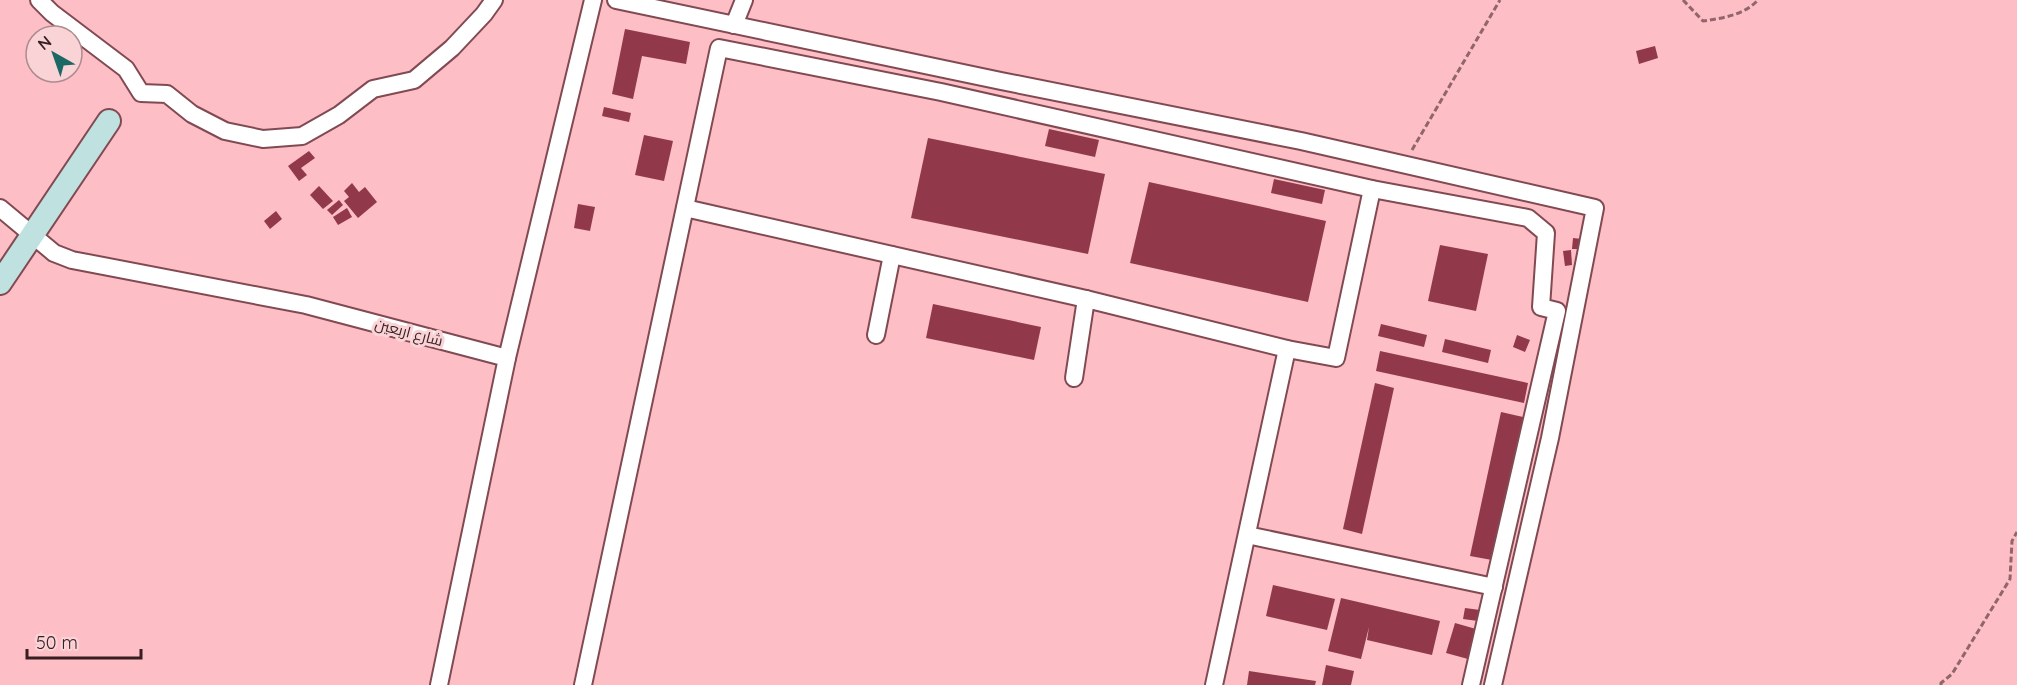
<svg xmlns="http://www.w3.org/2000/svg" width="2017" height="685" font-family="Quicksand,Cairo,sans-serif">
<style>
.building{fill:#91394a}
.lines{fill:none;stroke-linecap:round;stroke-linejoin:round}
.minor-casing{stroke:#814a52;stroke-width:20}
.secondary-casing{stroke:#814a52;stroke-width:26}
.path{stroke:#90666b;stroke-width:3;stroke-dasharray:6 3;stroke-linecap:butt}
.minor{stroke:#fff;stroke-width:16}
.secondary{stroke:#bfe1e0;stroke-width:22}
.labels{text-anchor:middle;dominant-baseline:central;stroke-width:6;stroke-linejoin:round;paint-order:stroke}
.street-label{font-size:15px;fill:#361e21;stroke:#fad3d7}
</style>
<rect width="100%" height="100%" fill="#fdbec5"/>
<g class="building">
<polygon points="625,29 690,42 686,64 642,56 633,99 612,94"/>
<polygon points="1655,46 1658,58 1639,64 1636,51"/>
<polygon points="604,107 631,113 629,122 602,116"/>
<polygon points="1049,129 1099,140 1095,157 1045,146"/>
<polygon points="644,135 673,141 664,181 635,175"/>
<polygon points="928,138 1105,174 1088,254 911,218"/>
<polygon points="309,151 315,158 301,168 307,175 299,181 288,166"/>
<polygon points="1274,179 1325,190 1322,204 1271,193"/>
<polygon points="1149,182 1326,221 1308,302 1130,263"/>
<polygon points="352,183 359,192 365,187 377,202 358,218 344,201 349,197 344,191"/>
<polygon points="319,186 333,201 323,209 310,195"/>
<polygon points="339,200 343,205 332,215 327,210"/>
<polygon points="578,204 595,207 590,231 574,228"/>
<polygon points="347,208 352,217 338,225 333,217"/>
<polygon points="276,211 282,219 270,229 264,221"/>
<polygon points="1573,238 1582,239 1581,249 1572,249"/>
<polygon points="1440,245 1488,254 1476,311 1428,301"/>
<polygon points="1571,250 1572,265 1565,266 1563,251"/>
<polygon points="933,304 1041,327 1034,360 926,338"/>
<polygon points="1381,324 1427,335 1424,347 1378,336"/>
<polygon points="1517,335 1530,340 1525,352 1513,347"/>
<polygon points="1445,339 1491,350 1488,363 1442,352"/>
<polygon points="1380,351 1528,383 1524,403 1376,371"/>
<polygon points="1375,383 1394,388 1362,534 1343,529"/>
<polygon points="1501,412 1523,417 1492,560 1470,556"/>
<polygon points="1273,585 1335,599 1327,630 1266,616"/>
<polygon points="1341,598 1440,621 1432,655 1367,640 1369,627 1361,659 1328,651"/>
<polygon points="1465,608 1480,610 1478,621 1463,619"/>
<polygon points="1455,623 1476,629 1468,659 1446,653"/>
<polygon points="1326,665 1354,671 1351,685 1322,685"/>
<polygon points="1249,671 1316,681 1315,685 1247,685"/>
</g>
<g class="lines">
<defs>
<g id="minor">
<polyline points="39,0 52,13 126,69 141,93 167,94 192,114 225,131 263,139 302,136 339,115 373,89 414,80 452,48 484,14 494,0"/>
<polyline points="616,0 1001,81 1301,141 1595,208 1550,438 1493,685"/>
<polyline points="734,25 744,0"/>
<polyline points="0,208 54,253 72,260 306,305 507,358 439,685"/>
<polyline points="685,208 1086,299 1287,349"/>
<polyline points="876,335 892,255"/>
<polyline points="507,358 593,0"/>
<polyline points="1074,378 1086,299"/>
<polyline points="1247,535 1494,587"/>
<polyline points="583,685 719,48 941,92 1372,189 1528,218 1546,233 1541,307 1557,311 1471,685"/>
<polyline points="1214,685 1287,349 1336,358 1372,189"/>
</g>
<polyline id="secondary" points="0,283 109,121"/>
</defs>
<use href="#minor" class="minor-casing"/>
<use href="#secondary" class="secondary-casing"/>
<g class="path">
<path d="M1683,0L1703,21C1723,18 1744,15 1758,0"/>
<polyline points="1412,150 1500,0"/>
<polyline points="1941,685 1941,683 1952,674 2010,579 2012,541 2017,532"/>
</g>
<use href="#minor" class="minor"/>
<use href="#secondary" class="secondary"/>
</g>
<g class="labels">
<g class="street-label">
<text transform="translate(409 332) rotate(15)">شارع اربعين</text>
</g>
</g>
<g transform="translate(54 54) rotate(320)"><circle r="28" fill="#fad3d7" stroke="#ac8b8e" stroke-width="1.5"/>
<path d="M0-4.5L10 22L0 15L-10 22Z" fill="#1b6865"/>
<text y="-9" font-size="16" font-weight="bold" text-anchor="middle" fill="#361e21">N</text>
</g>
<path d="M27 649v9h114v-9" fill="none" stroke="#361e21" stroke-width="3"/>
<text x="36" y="649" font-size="18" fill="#361e21" stroke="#fad3d7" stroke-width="4.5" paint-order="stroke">50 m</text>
</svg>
